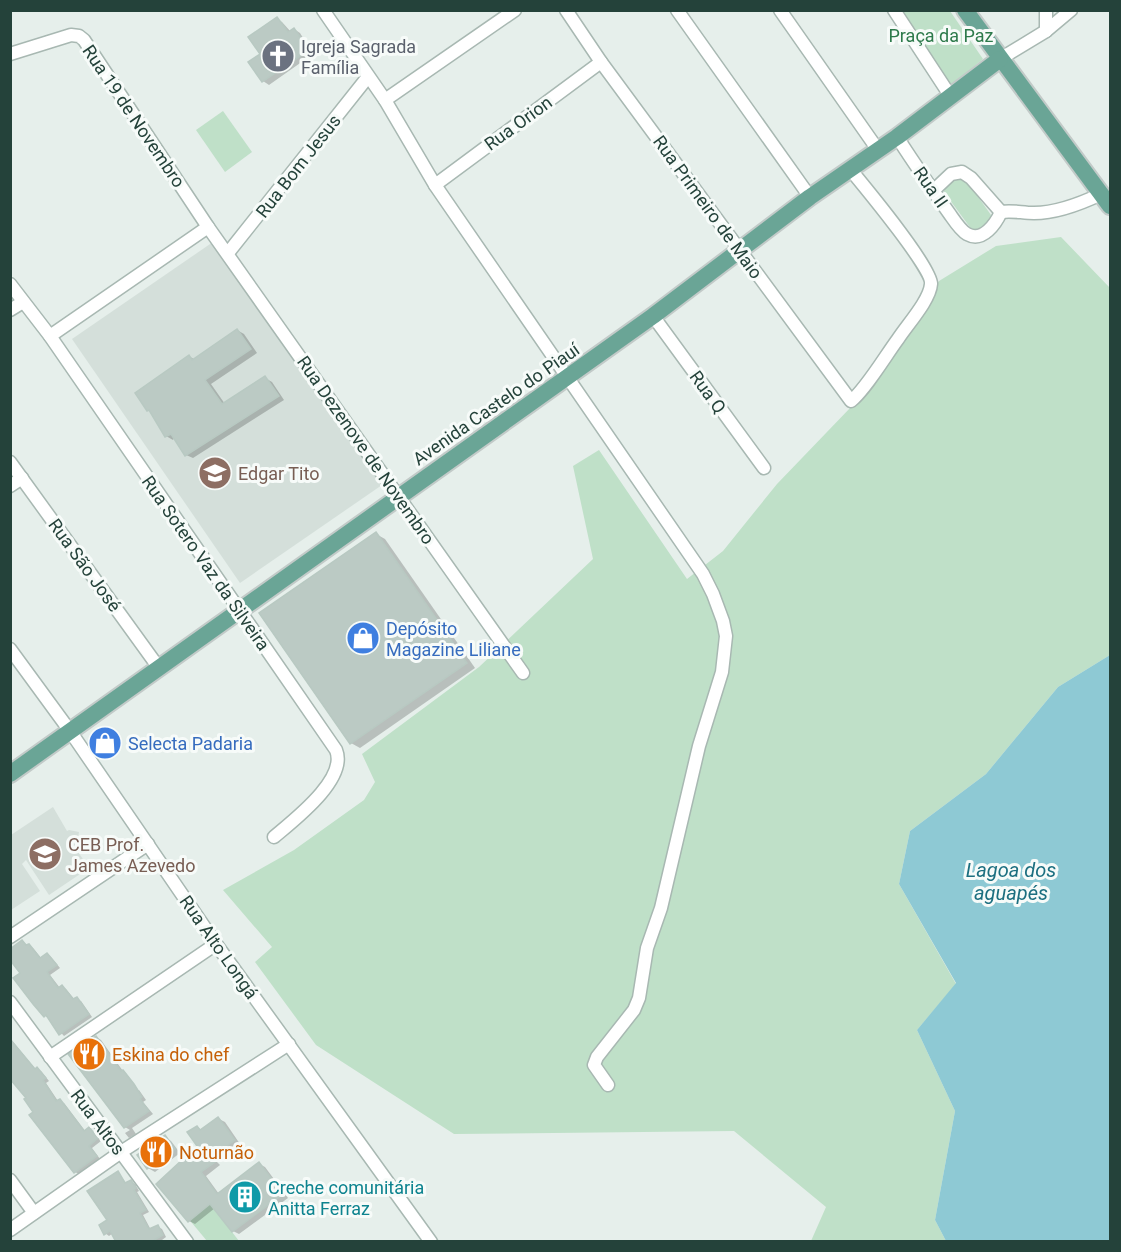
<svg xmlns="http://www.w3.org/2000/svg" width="1121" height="1252" font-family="Roboto,sans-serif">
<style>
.built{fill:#d4dfda}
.green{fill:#bfe0c8}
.water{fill:#8ec9d4}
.shadow{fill:#0003}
.building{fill:#bbcac4;stroke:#b8c9c2;stroke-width:1.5}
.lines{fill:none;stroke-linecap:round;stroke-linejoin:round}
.minor-casing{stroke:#a8b8b2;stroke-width:15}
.major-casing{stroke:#c2cac8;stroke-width:20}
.minor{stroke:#fff;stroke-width:12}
.major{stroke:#6aa596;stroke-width:16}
.labels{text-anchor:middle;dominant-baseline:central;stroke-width:6;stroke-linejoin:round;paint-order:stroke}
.park-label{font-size:18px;fill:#2d7a4b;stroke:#f7fbf9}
.worship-label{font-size:18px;fill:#5b616d;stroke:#f7fbf9;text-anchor:start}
.street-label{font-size:18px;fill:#24423a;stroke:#f7fbf9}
.education-label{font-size:18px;fill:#785e54;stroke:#f7fbf9;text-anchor:start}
.shop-label{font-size:18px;fill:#366cbe;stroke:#f7fbf9;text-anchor:start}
.food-label{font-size:18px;fill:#c56008;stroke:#f7fbf9;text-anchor:start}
.culture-label{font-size:18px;fill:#0d838f;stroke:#f7fbf9;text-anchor:start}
.water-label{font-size:20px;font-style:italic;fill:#1c6f80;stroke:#f7fbf9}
</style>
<rect width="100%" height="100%" fill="#e6efeb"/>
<g class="built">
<polygon points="213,242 382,485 240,583 72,339"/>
<polygon points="53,807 67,831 69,830 79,832 76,849 89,868 49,895 26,860 22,864 40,891 11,910 11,835"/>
</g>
<g class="green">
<polygon points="899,11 950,11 983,59 951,86"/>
<polygon points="223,111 252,152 225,172 196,130"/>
<path d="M964,177L991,215C988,225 982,228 972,230L944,192L945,188L951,180Z"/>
<polygon points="1061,237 1110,288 1110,655 1058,687 986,774 910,831 899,884 956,984 917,1030 955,1111 935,1220 946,1241 811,1241 826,1207 734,1131 454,1134 316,1045 255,962 272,947 223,890 294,850 364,800 375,782 362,754 479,667 593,559 573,466 599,450 687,579 723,551 777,484 851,407 939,281 996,246"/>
<polygon points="208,1201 239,1241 207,1241 187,1217"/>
</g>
<polygon class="water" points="1110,655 1110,1241 946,1241 935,1220 955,1111 917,1030 956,983 899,884 910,831 986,774 1058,687"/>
<g class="shadow">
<polygon points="277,19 282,22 291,32 294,29 300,33 313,54 269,85 263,81 250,63 262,54"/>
<polygon points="237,330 244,334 257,353 211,384 225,404 265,378 272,382 284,400 193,458 186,455 174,438 173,440 166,436 152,412 148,410 189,356 195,360"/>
<polygon points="376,534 385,539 475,668 360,748 351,743"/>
<polygon points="106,732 110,735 120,749 109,757 105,755"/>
<polygon points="22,942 33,948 42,959 47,955 51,957 60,968 50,975 60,988 62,987 66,989 75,1000 81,1001 92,1017 64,1036 45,1015 23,973"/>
<polygon points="96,1037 101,1040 137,1091 139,1090 146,1100 143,1102 153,1114 132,1128 136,1134 129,1138 125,1133 130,1130 125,1127 70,1055"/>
<polygon points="10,1038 36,1070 41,1071 49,1081 46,1083 58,1101 64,1103 86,1132 89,1129 93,1132 101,1141 92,1148 100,1159 79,1174 75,1172 31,1115 35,1112 29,1098 10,1076"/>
<polygon points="219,1119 225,1122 240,1144 216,1161 220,1165 206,1176 219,1194 259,1164 265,1167 288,1198 239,1234 233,1231 215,1208 195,1224 189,1221 199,1146 197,1127 202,1130"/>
<polygon points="165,1137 171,1141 180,1153 155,1172 148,1168"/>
<polygon points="118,1173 127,1184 131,1181 135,1184 139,1191 137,1192 149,1212 143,1215 151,1230 158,1227 162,1229 166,1237 162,1240 163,1242 118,1242 113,1233 109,1236 105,1233"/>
</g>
<g class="building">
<polygon points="277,17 288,32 294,28 309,50 262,82 248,62 260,54 248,37"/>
<polygon points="237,329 251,349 205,380 222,404 265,376 279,396 185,456 171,434 165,437 149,410 147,411 135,393 189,355 192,360"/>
<polygon points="376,532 467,663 350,744 259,613"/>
<polygon points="106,731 117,747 104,756 92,740"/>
<polygon points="22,940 26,945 29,944 40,958 47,953 57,965 47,972 58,988 62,985 73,999 77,997 89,1014 59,1035 46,1015 44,1017 33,1004 13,978 20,973 10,960 10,949"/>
<polygon points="96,1036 121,1071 123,1070 134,1084 142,1097 140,1099 149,1111 124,1128 68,1054"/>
<polygon points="10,1039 35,1069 37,1067 46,1078 43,1080 56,1101 60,1099 84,1131 89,1127 98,1138 89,1146 97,1156 74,1173 29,1115 33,1112 24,1099 26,1098 10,1079"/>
<polygon points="218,1117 235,1140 211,1157 215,1162 201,1172 217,1194 259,1162 283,1194 232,1232 210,1204 188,1222 156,1184 197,1146 187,1132 197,1126 200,1130"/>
<polygon points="165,1135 175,1149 147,1169 137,1155"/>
<polygon points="118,1171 125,1183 131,1180 136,1188 134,1190 146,1210 140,1213 149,1229 158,1225 163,1235 151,1242 116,1242 110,1231 104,1235 99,1225 107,1220 87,1191"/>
</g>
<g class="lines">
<defs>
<g id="minor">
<polyline points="323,10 385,100 435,185 703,574 713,594 723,621 726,636 722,672 699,746 661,908 647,948 639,998 634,1010 597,1057 594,1065 608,1085"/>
<path d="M566,10L601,62L851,401C866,389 886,355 898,339C907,325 930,300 931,284C933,269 864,186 850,169"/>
<polyline points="677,10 810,197"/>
<polyline points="780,10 878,150"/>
<polyline points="894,10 951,97"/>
<polyline points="1046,10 1046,31"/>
<polyline points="10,54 71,35 79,36 84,40 208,227 523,673"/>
<polyline points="1000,59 1046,31 1071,10"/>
<polyline points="385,100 515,10"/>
<path d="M897,137C914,163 931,188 949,213C954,220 960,230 967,234C983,243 996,223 1001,212"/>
<polyline points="435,185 601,62"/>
<polyline points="933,191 951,174 962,172 971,178 1001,212"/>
<path d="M1001,212C1012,210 1022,213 1034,213C1057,213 1080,204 1101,194"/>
<polyline points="228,253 367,78"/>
<path d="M10,284L50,336L336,750C348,779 294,820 274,837"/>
<polyline points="10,310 23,302"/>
<polyline points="653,316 764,468"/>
<polyline points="50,336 208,227"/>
<polyline points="10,462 159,668"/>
<polyline points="10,486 22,478"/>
<polyline points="10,649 70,731 216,944 431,1242"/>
<polyline points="10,937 148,844"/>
<polyline points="10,1002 187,1242"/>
<polyline points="50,1057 216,944"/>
<polyline points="10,1180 34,1213"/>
<polyline points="10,1230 121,1152 289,1044"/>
</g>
<g id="major">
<polyline points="965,10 1110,206"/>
<polyline points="10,774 653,316 810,197 897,137 1000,59"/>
</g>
</defs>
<use href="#minor" class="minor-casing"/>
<use href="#major" class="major-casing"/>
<use href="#minor" class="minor"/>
<use href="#major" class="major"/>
</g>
<defs>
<symbol id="church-disc" viewBox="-11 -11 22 22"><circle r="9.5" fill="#6b7280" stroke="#f7fbf9"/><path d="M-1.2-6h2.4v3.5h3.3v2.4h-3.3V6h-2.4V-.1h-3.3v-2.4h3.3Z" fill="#fff"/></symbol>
<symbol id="school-disc" viewBox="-11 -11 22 22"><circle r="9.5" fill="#8d6e63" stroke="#f7fbf9"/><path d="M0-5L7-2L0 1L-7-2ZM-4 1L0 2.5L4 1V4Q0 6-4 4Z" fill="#fff"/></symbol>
<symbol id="shop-disc" viewBox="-11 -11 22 22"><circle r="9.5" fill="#3f7fe0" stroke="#f7fbf9"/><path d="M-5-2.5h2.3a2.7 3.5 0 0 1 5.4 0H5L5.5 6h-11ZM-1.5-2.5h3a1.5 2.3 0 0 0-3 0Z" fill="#fff"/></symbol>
<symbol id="restaurant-disc" viewBox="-11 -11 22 22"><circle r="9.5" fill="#e8710a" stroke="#f7fbf9"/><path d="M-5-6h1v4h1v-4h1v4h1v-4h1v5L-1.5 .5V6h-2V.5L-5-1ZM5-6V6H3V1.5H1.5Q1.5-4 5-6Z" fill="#fff"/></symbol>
<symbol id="building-disc" viewBox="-11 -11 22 22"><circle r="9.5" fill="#0f9aa8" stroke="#f7fbf9"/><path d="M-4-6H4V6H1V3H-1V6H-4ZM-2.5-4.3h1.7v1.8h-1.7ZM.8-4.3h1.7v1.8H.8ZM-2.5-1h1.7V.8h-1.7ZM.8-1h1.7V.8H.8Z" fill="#fff"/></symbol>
</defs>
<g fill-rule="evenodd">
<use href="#church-disc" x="259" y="37" width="38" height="38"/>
<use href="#school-disc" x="196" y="454" width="38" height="38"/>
<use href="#shop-disc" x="344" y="619" width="38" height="38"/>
<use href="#shop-disc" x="86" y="724" width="38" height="38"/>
<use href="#school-disc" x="26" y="835" width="38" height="38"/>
<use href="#restaurant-disc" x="70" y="1035" width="38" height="38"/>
<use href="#restaurant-disc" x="137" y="1133" width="38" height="38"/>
<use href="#building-disc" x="226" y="1178" width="38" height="38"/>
</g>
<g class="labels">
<g class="park-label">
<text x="941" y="35">Praça da Paz</text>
</g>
<g class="worship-label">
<text x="301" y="46">Igreja Sagrada<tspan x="301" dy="21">Família</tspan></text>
</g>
<g class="street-label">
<text transform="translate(134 116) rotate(56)">Rua 19 de Novembro</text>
<text transform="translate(518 123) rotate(-36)">Rua Orion</text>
<text transform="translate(298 166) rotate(-52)">Rua Bom Jesus</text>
<text transform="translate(931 187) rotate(55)">Rua II</text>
<text transform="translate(708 207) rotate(54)">Rua Primeiro de Maio</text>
<text transform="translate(708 392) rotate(54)">Rua Q</text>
<text transform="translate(496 404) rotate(-35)">Avenida Castelo do Piauí</text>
<text transform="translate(366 450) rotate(55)">Rua Dezenove de Novembro</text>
<text transform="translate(206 563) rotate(55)">Rua Sotero Vaz da Silveira</text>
<text transform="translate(85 565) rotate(54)">Rua São José</text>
<text transform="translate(219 947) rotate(55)">Rua Alto Longá</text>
<text transform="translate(98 1122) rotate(53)">Rua Altos</text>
</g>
<g class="education-label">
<text x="238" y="473">Edgar Tito</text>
<text x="68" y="844">CEB Prof.<tspan x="68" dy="21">James Azevedo</tspan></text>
</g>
<g class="shop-label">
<text x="386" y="628">Depósito<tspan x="386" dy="21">Magazine Liliane</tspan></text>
<text x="128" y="743">Selecta Padaria</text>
</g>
<g class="food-label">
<text x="112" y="1054">Eskina do chef</text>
<text x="179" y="1152">Noturnão</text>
</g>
<g class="culture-label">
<text x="268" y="1187">Creche comunitária<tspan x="268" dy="21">Anitta Ferraz</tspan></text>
</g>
<g class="water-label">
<text x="1011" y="870">Lagoa dos<tspan x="1011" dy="23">aguapés</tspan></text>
</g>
</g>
<rect width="1121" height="1252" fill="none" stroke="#24423a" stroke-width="24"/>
</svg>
